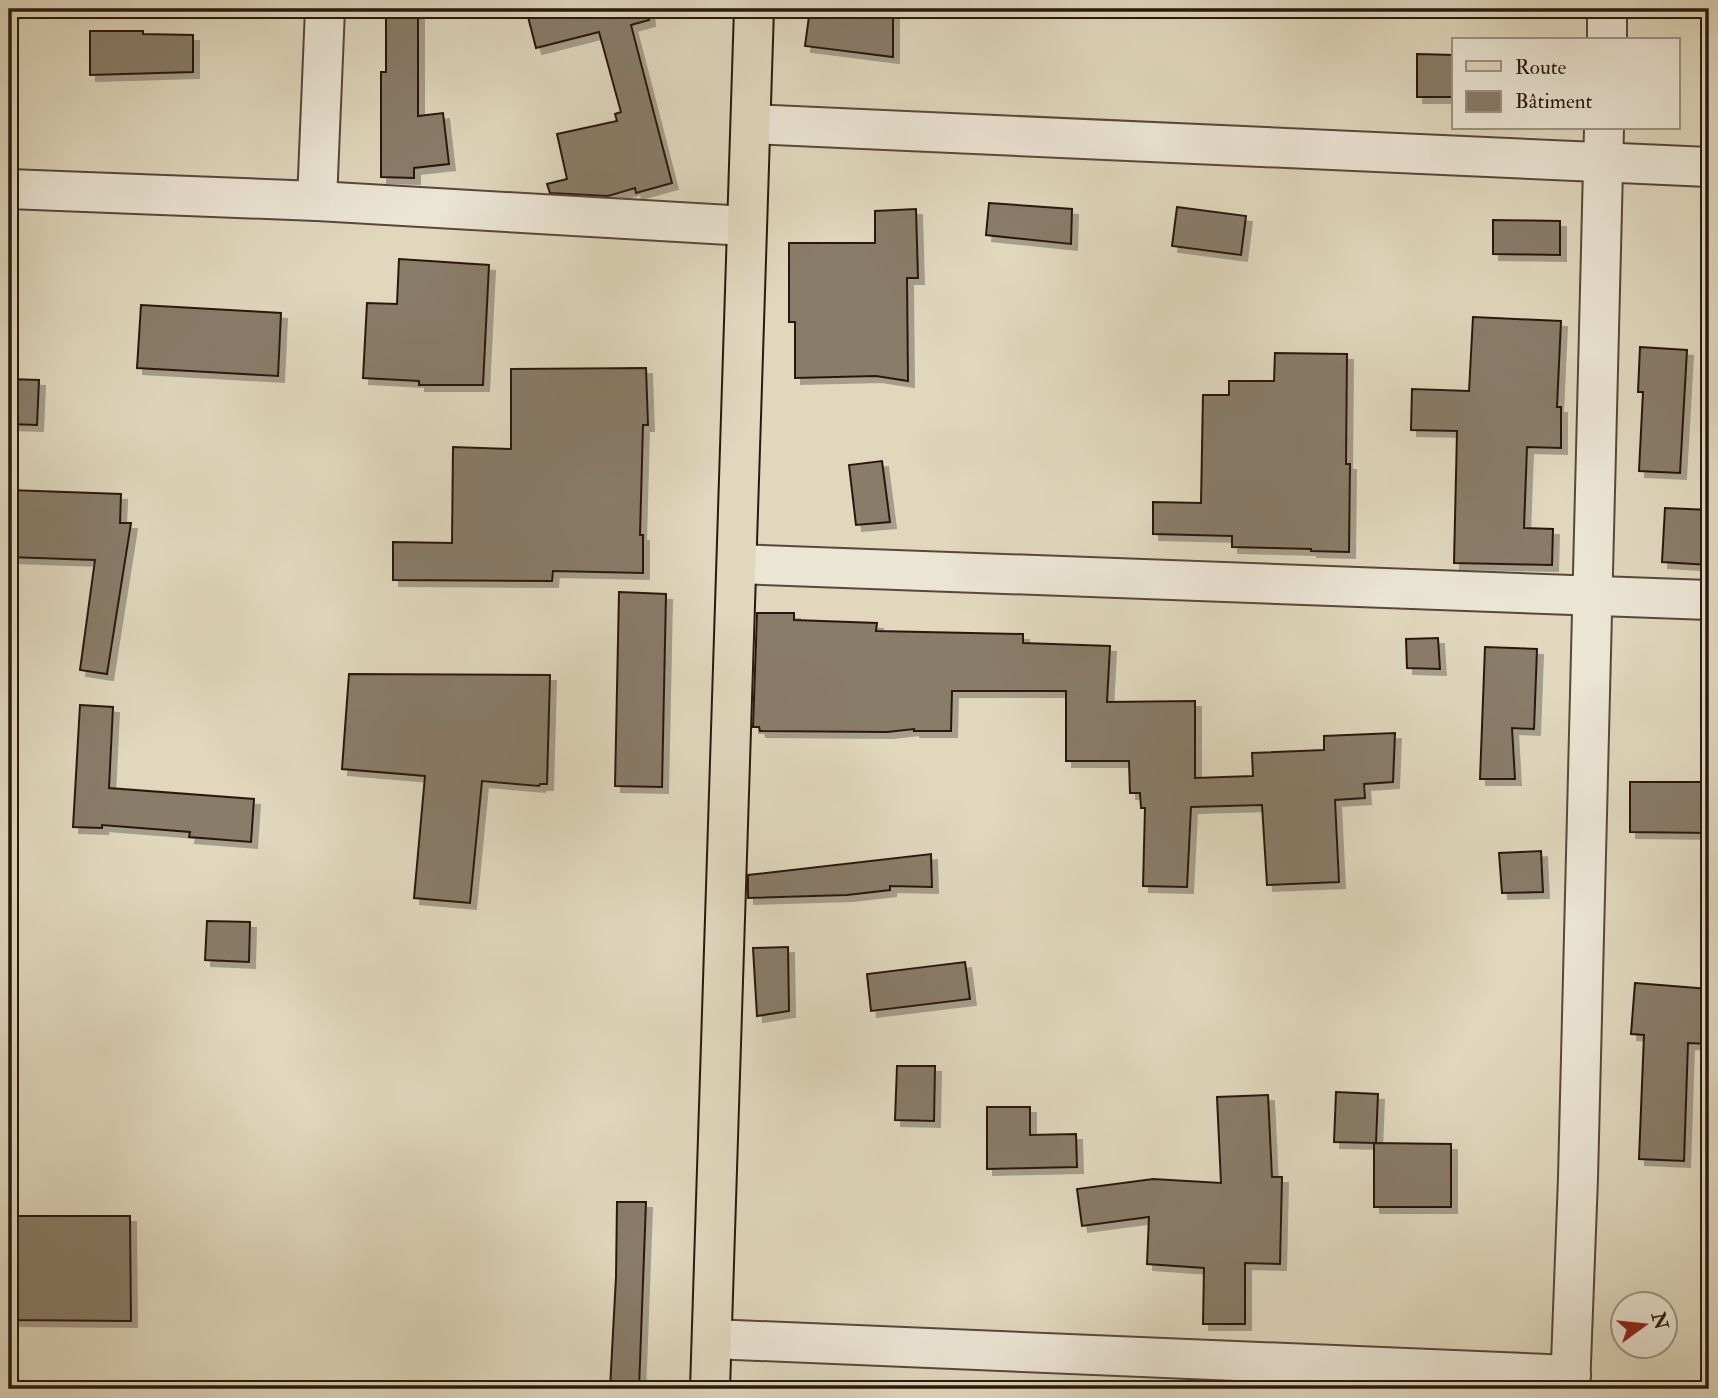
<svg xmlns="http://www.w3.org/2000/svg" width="1718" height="1398" font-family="'IM FELL Double Pica',serif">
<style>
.building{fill:#897c69;stroke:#2a190f;stroke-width:2;filter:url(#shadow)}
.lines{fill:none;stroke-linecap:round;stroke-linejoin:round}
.minor-casing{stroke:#58483a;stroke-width:42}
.major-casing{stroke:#2a190f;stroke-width:42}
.minor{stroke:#ebe5d4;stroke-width:38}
.major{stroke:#e0d7bd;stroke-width:38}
</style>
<defs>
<filter id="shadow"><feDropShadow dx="6" dy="6" stdDeviation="0" flood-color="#0004"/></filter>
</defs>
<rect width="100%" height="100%" fill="#e0d7bd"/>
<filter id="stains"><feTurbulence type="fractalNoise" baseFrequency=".00286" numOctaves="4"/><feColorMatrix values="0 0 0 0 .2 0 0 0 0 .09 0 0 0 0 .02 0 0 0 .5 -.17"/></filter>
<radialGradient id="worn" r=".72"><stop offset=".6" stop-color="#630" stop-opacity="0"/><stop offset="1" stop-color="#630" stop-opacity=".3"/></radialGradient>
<g class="building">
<polygon points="526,9 648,9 649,20 631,25 672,183 636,193 635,188 608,196 550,193 547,184 567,179 557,134 617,121 615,114 621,112 599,32 536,48"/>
<polygon points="810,9 893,9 893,57 805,46"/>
<polygon points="386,10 418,11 418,116 443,113 449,164 414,168 414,178 381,177 381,72 386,72"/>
<polygon points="90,31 143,31 143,34 193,35 193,72 90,75"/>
<polygon points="1417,54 1454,55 1454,97 1417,97"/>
<polygon points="989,203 1072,209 1071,244 986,235"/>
<polygon points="1177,207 1246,216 1241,255 1172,246"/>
<polygon points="916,209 918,278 907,278 908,381 876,376 795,378 795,322 789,322 789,243 875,243 875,211"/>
<polygon points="1493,220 1560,221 1560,255 1493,254"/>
<polygon points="399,259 489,265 483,385 419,385 419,381 363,378 367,303 397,304"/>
<polygon points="141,305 281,313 278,376 137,368"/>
<polygon points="1473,317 1561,321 1557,407 1561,407 1561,448 1527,447 1524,528 1553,529 1552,565 1454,563 1457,431 1411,430 1412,389 1469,391"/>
<polygon points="1640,347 1687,350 1680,473 1639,471 1643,392 1638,392"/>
<polygon points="1275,353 1347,354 1346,464 1350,464 1349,552 1311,551 1311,549 1232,547 1232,536 1153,534 1153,502 1201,503 1203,395 1229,395 1229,381 1274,381"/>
<polygon points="646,368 648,425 643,425 640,535 643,535 643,573 553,571 552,581 393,580 393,542 452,543 453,447 511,449 511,369"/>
<polygon points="9,379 39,380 37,425 9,424"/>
<polygon points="882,461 890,522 856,525 849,465"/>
<polygon points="9,490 121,494 120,523 131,523 107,674 80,670 95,560 9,557"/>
<polygon points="1665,508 1709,510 1709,565 1662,562"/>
<polygon points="619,592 666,594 662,787 615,786"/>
<polygon points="757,613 794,613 794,620 877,623 876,631 1023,634 1023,643 1110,646 1107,702 1195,701 1195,778 1253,776 1252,753 1324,750 1324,736 1395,733 1393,782 1364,784 1365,798 1335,800 1339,882 1267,885 1262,805 1191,807 1187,887 1143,886 1145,808 1141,808 1140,793 1130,793 1129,761 1066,761 1066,691 952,691 951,731 914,731 914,729 887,732 760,731 759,727 753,727"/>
<polygon points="1438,638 1440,669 1407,668 1406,639"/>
<polygon points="1485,647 1537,649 1534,729 1512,728 1515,779 1480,779"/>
<polygon points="349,674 550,675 547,784 540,784 539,786 482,781 470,903 414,898 425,776 342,769"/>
<polygon points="80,705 113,707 109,788 254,799 251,842 189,837 190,832 102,825 102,828 73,827"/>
<polygon points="1630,782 1709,782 1709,833 1630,832"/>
<polygon points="1541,851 1543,892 1502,893 1499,853"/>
<polygon points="931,854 932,887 890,886 890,890 847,895 748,898 748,875"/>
<polygon points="207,921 250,922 249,962 205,960"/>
<polygon points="788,947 789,1011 757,1016 753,948"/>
<polygon points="965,962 970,999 871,1011 867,974"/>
<polygon points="1635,983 1709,989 1709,1044 1688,1043 1684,1161 1639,1159 1644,1035 1631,1034"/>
<polygon points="897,1066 935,1066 934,1121 895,1120"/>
<polygon points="1336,1092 1378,1094 1376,1143 1334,1142"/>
<polygon points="1268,1095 1272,1177 1282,1177 1280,1264 1245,1263 1245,1324 1203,1324 1204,1268 1147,1264 1149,1217 1082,1226 1077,1189 1153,1179 1221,1183 1217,1097"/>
<polygon points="987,1107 1030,1107 1030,1135 1076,1134 1077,1167 987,1169"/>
<polygon points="1374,1143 1451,1144 1451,1207 1374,1207"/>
<polygon points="617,1202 646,1202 639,1389 610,1389 616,1277"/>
<polygon points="9,1216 130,1216 131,1321 9,1320"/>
</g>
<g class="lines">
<defs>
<g id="minor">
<polyline points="1607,40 1607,9"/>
<polyline points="751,124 1709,167"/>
<polyline points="9,189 317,201 747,226"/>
<polyline points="317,201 325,9"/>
<polyline points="737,564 1709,600"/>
<polyline points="712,1339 1571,1375"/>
<polyline points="1570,1389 1578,1178 1604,128"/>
</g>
<polyline id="major" points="710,1389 754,9"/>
</defs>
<use href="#minor" class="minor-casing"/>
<use href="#major" class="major-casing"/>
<use href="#minor" class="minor"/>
<use href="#major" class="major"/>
</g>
<rect width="1718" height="1398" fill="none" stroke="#e0d7bd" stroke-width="35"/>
<rect x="10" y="10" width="1697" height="1377" fill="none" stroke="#2a190f" stroke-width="3.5"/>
<rect x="18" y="18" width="1683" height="1363" fill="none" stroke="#2a190f" stroke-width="2"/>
<rect x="1452" y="38" width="228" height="91" fill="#ebe5d4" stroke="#9e9385" stroke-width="2"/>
<rect x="1466" y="61" width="35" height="10" fill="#e0d7bd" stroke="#9e9385" stroke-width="2"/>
<text x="1515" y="74" font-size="21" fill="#2a190f">Route</text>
<rect x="1466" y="91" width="35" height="21" fill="#897c69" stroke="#9e9385" stroke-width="2"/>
<text x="1515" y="108" font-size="21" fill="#2a190f">Bâtiment</text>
<g transform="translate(1644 1325) rotate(75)"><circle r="33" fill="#ebe5d4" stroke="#9e9385" stroke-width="2"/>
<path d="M0-5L12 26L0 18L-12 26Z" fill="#8f2418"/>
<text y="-10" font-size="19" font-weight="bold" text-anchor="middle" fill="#2a190f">N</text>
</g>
<rect width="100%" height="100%" filter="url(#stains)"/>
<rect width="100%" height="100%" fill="url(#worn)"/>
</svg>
